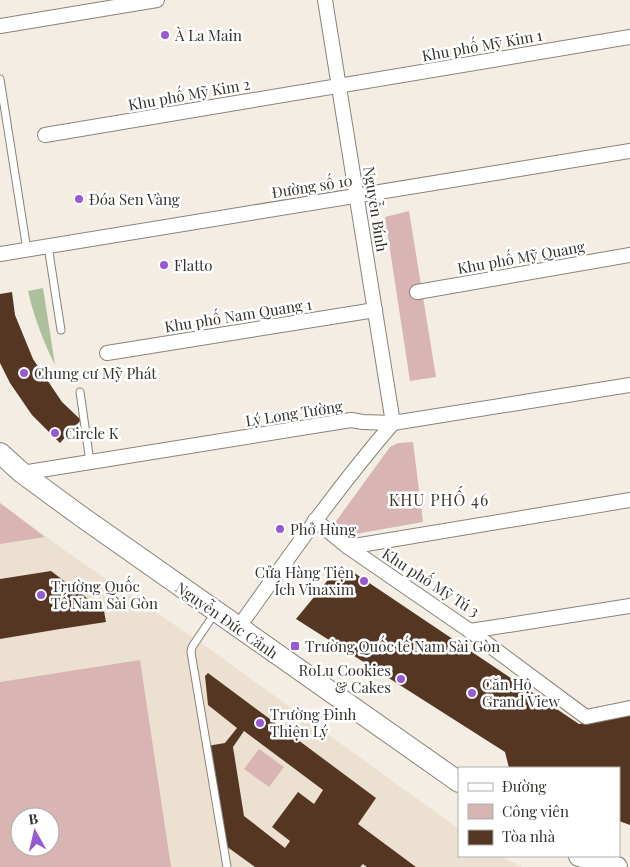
<svg xmlns="http://www.w3.org/2000/svg" width="630" height="867" font-family="'Playfair Display',serif">
<style>
.built{fill:#ece1d1;fill-rule:evenodd}
.green{fill:#d8b5b2;fill-rule:evenodd}
.water{fill:#adc09c}
.building{fill:#553623;fill-rule:evenodd}
.lines{fill:none;stroke-linecap:round;stroke-linejoin:round}
.lane-casing{stroke:#89837a;stroke-width:9}
.street-casing{stroke:#89837a;stroke-width:16}
.secondary-casing{stroke:#89837a;stroke-width:22}
.lane{stroke:#fff;stroke-width:7}
.street{stroke:#fff;stroke-width:14}
.secondary{stroke:#fff;stroke-width:20}
.poi-dot{fill:#975ad1;stroke:#fff;stroke-width:2}
.labels{text-anchor:middle;dominant-baseline:central;stroke-width:5;stroke-linejoin:round;paint-order:stroke}
.poi-label{font-size:15px;fill:#34312d;stroke:#fff;text-anchor:start}
.street-label{font-size:15px;fill:#34312d;stroke:#fff}
.neighbourhood-label{font-size:16px;letter-spacing:1px;fill:#3d3830;stroke:#fff}
</style>
<rect width="100%" height="100%" fill="#f4ede3"/>
<path class="built" d="M0,503L74,557L200,642L459,829V856H500L522,867H0ZM20,817H50V847H20Z"/>
<g class="green">
<polygon points="409,211 436,377 410,381 385,217"/>
<polygon points="413,442 423,522 350,535 334,524 390,447 398,443"/>
<polygon points="0,503 45,537 0,544"/>
<path d="M140,660L171,867H0V682ZM20,817H50V847H20Z"/>
<polygon points="259,749 284,767 269,787 244,769"/>
</g>
<path class="water" d="M43,288L55,365C43,341 34,317 28,291Z"/>
<g class="building">
<polygon points="12,292 15,315 33,359 62,402 81,420 60,443 32,415 10,383 0,363 0,294"/>
<polygon points="341,564 579,724 630,715 630,825 619,821 619,768 509,768 505,752 296,619"/>
<polygon points="51,571 104,611 106,622 60,629 0,639 0,579"/>
<path d="M208,673L376,798L358,824L416,867H367L363,864L360,867H255L226,846L207,746L225,743L237,728L208,705L205,676ZM244,731L323,790L314,804L298,792L272,827L290,841L285,848L244,816L233,747Z"/>
</g>
<g class="lines">
<defs>
<g id="lane">
<polyline points="0,79 27,250"/>
<polyline points="48,246 61,330"/>
<polyline points="80,392 90,462"/>
<polyline points="215,613 192,647 191,652 227,867"/>
</g>
<g id="street">
<polyline points="325,0 393,423"/>
<polyline points="0,26 157,0"/>
<polyline points="45,135 630,37"/>
<polyline points="0,254 630,151"/>
<polyline points="417,292 630,255"/>
<polyline points="107,353 375,310"/>
<polyline points="22,473 351,420 363,422 393,423 630,385"/>
<polyline points="315,520 348,547 470,631 586,717 630,708"/>
<polyline points="348,547 630,500"/>
<path d="M238,628C288,558 337,488 393,423"/>
<polyline points="470,631 630,606"/>
</g>
<g id="secondary">
<polyline points="0,453 22,473 82,517 459,782"/>
<polyline points="579,856 602,863 617,867"/>
</g>
</defs>
<use href="#lane" class="lane-casing"/>
<use href="#street" class="street-casing"/>
<use href="#secondary" class="secondary-casing"/>
<use href="#lane" class="lane"/>
<use href="#street" class="street"/>
<use href="#secondary" class="secondary"/>
</g>
<g class="poi-dot">
<circle cx="165" cy="35" r="5"/>
<circle cx="79" cy="199" r="5"/>
<circle cx="164" cy="265" r="5"/>
<circle cx="24" cy="373" r="5"/>
<circle cx="55" cy="433" r="5"/>
<circle cx="280" cy="529" r="5"/>
<circle cx="364" cy="581" r="5"/>
<circle cx="41" cy="595" r="5"/>
<rect x="290" y="641" width="10" height="10" rx="2.5"/>
<circle cx="401" cy="679" r="5"/>
<circle cx="472" cy="693" r="5"/>
<circle cx="260" cy="723" r="5"/>
</g>
<g class="labels">
<g class="poi-label">
<text x="175" y="35">À La Main</text>
<text x="89" y="199">Đóa Sen Vàng</text>
<text x="174" y="265">Flatto</text>
<text x="34" y="373">Chung cư Mỹ Phát</text>
<text x="65" y="433">Circle K</text>
<text x="290" y="529">Phở Hùng</text>
<text x="354" y="572" text-anchor="end">Cửa Hàng Tiện<tspan x="354" dy="17">Ích Vinaxim</tspan></text>
<text x="51" y="586">Trường Quốc<tspan x="51" dy="17">Tế Nam Sài Gòn</tspan></text>
<text x="305" y="646">Trường Quốc tế Nam Sài Gòn</text>
<text x="391" y="670" text-anchor="end">RoLu Cookies<tspan x="391" dy="17">&amp; Cakes</tspan></text>
<text x="482" y="684">Căn Hộ<tspan x="482" dy="17">Grand View</tspan></text>
<text x="270" y="714">Trường Đinh<tspan x="270" dy="17">Thiện Lý</tspan></text>
</g>
<g class="street-label">
<text transform="translate(482 45) rotate(-10)">Khu phố Mỹ Kim 1</text>
<text transform="translate(189 94) rotate(-10)">Khu phố Mỹ Kim 2</text>
<text transform="translate(312 186) rotate(-9)">Đường số 10</text>
<text transform="translate(376 209) rotate(81)">Nguyễn Bính</text>
<text transform="translate(521 257) rotate(-10)">Khu phố Mỹ Quang</text>
<text transform="translate(238 315) rotate(-9)">Khu phố Nam Quang 1</text>
<text transform="translate(294 413) rotate(-9)">Lý Long Tường</text>
<text transform="translate(431 582) rotate(33)">Khu phố Mỹ Tú 3</text>
<text transform="translate(227 620) rotate(35)">Nguyễn Đức Cảnh</text>
</g>
<g class="neighbourhood-label">
<text x="439" y="499">KHU PHỐ 46</text>
</g>
</g>
<rect x="458" y="767" width="162" height="90" fill="#ffffff" stroke="#aeadab"/>
<rect x="468" y="783" width="25" height="8" fill="#ffffff" stroke="#aeadab"/>
<text x="502" y="792" font-size="15" fill="#34312d">Đường</text>
<rect x="468" y="804" width="25" height="15" fill="#d8b5b2" stroke="#aeadab"/>
<text x="502" y="817" font-size="15" fill="#34312d">Công viên</text>
<rect x="468" y="830" width="25" height="15" fill="#553623" stroke="#aeadab"/>
<text x="502" y="842" font-size="15" fill="#34312d">Tòa nhà</text>
<g transform="translate(35 832) rotate(352)"><circle r="24" fill="#ffffff" stroke="#aeadab"/>
<path d="M0-4L9 19L0 12L-9 19Z" fill="#975ad1"/>
<text y="-8" font-size="14" font-weight="bold" text-anchor="middle" fill="#34312d">B</text>
</g>
</svg>
